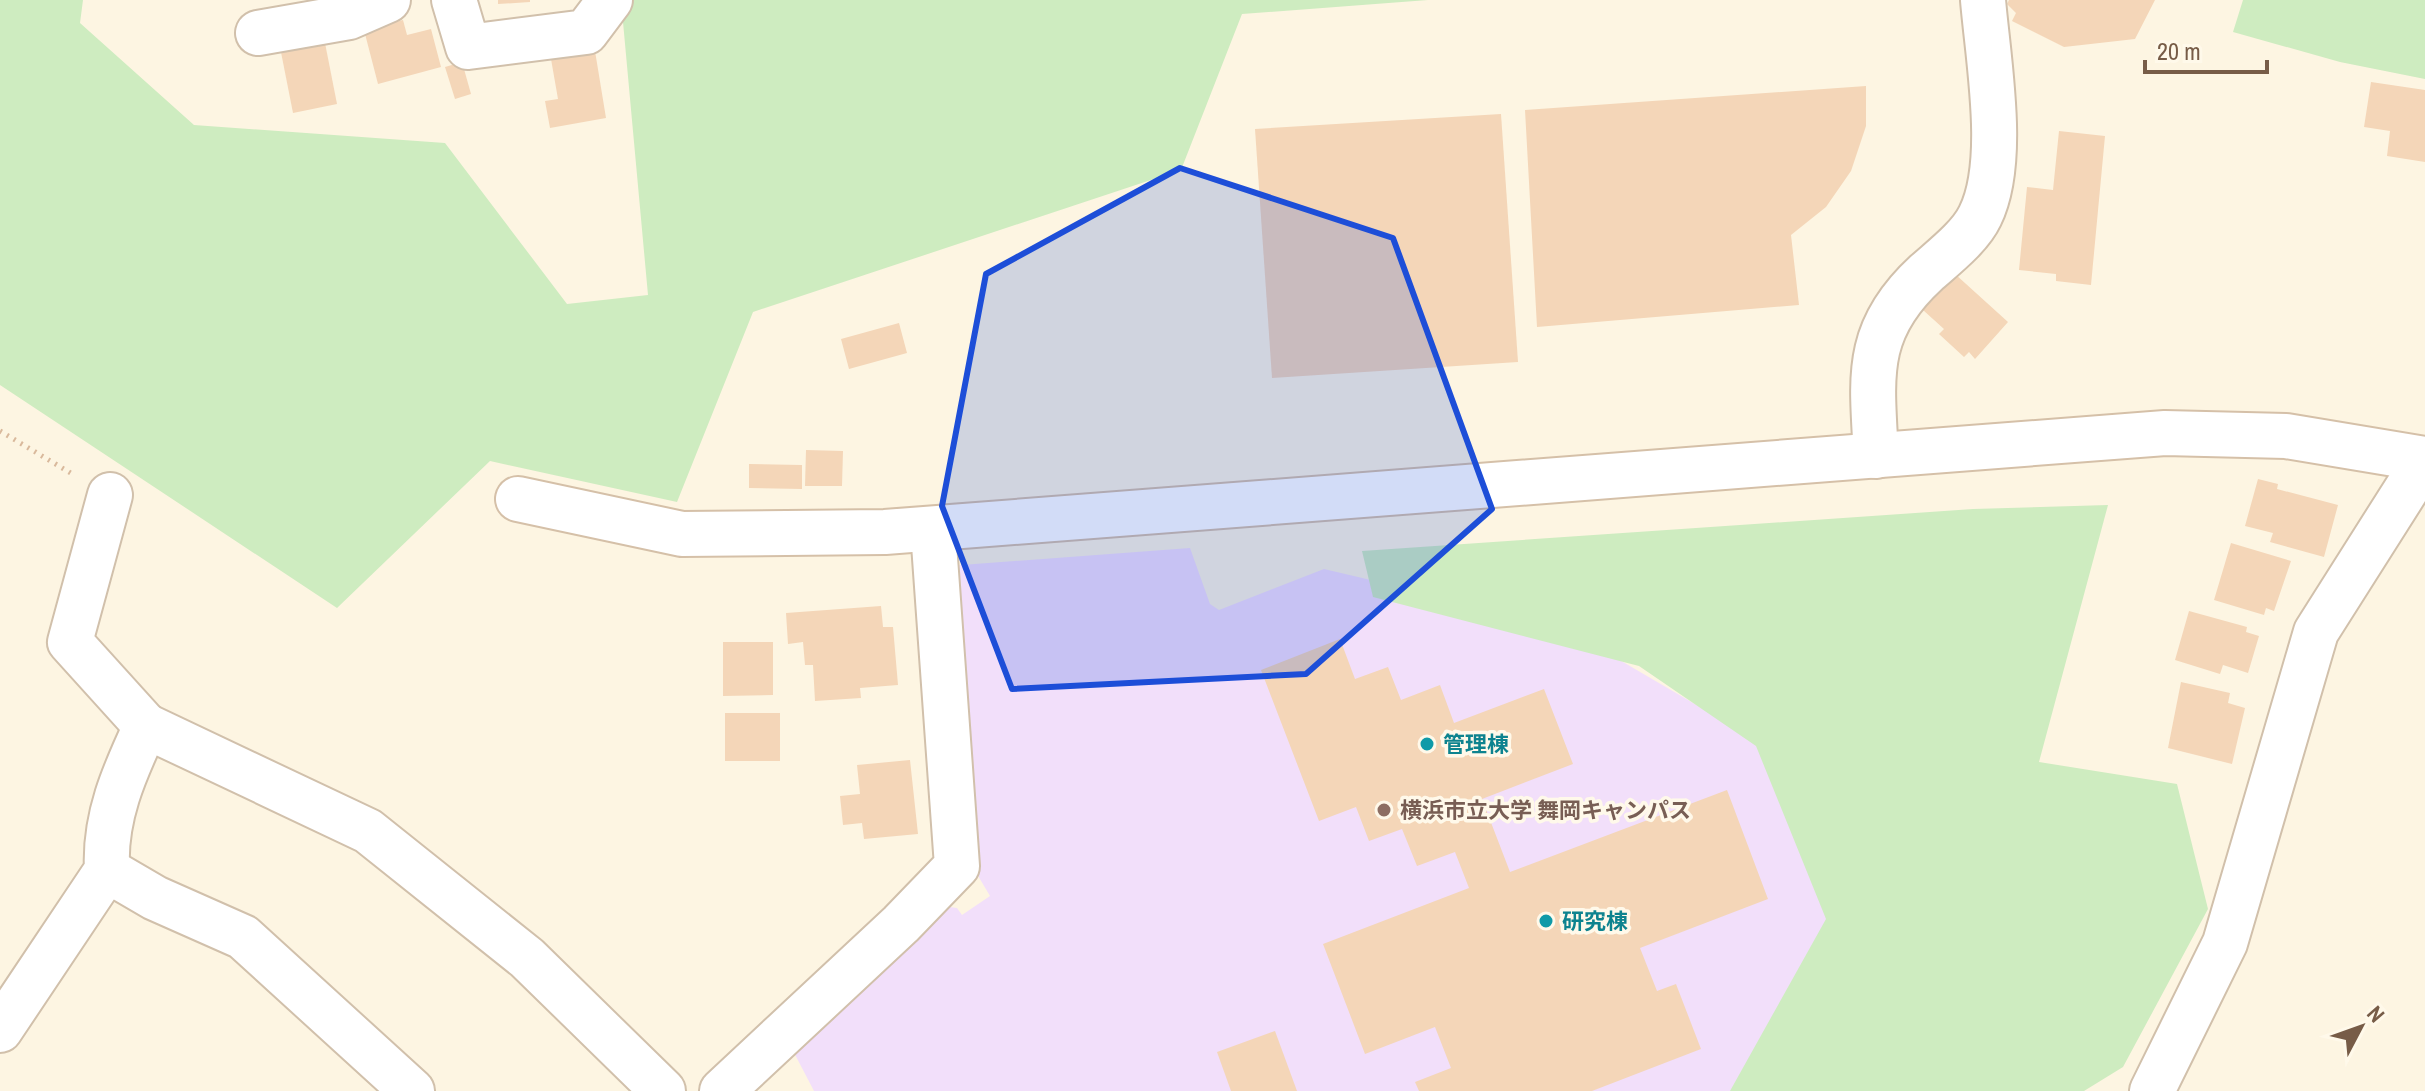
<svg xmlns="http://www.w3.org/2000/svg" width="2425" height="1091" font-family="'Archivo Narrow','Noto Sans JP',sans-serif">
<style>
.education{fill:#f2dffa}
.green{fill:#ceecc0}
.building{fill:#f4d6b8}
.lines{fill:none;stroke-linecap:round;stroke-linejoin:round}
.street-casing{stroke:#d1c0ab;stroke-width:48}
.secondary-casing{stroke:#d5c0a8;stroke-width:48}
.path{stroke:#d9b99c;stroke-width:5;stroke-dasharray:2 6;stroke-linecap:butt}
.street{stroke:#fff;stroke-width:44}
.secondary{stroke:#fff;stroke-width:44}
.marked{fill:#1d4ed8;fill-opacity:0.2;stroke:#1d4ed8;stroke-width:6;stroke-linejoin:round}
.culture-dot{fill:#0f9aa8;stroke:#fff9ea;stroke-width:3}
.education-dot{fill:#8d6e63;stroke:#fff9ea;stroke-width:3}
.labels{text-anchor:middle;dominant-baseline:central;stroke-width:7;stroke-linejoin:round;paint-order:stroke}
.culture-label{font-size:22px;font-weight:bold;fill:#0d838f;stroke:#fff9ea;text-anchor:start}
.education-label{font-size:22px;font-weight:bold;fill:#785e54;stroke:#fff9ea;text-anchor:start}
</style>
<rect width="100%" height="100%" fill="#fdf5e2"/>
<polygon class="education" points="1190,548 1210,604 1219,610 1324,569 1558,624 1777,752 1837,912 1768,1091 814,1091 790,1045 935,905 957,908 962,915 990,896 974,869 948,566"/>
<g class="green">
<polygon points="0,0 83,0 80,23 194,125 445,143 567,304 648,295 623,22 634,0 1428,0 1242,14 1181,170 753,312 677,502 490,461 337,608 0,385"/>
<polygon points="2243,0 2425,0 2425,79 2340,62 2233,32"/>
<polygon points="2108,505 2039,762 2177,784 2208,909 2123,1067 2084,1091 1730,1091 1826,919 1756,746 1639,666 1373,597 1362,551 1973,509"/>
</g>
<g class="building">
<polygon points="498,0 530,0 530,2 498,4"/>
<polygon points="2009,0 2155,0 2135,39 2064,47 2012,21 2016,13 2007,4"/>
<polygon points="403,20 407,35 431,29 441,67 378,84 364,30"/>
<polygon points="279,42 325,43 337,104 293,113"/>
<polygon points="595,51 606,118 550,128 545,101 558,99 551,59"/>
<polygon points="462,62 471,94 455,99 445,67"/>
<polygon points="2371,82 2425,90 2425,162 2387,156 2390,131 2364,127"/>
<polygon points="1866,86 1866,126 1851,171 1826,207 1791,235 1799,305 1537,327 1525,110"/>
<polygon points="1501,114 1518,362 1272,378 1255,129"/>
<polygon points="2059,131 2105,136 2091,285 2056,281 2056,274 2019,270 2027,187 2053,190"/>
<polygon points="1955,274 2008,322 1975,359 1969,352 1964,357 1939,334 1944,329 1923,310"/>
<polygon points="899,323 907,353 849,369 841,339"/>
<polygon points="806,450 843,451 842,486 805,486"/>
<polygon points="749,464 802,465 802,489 749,488"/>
<polygon points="2258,479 2278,484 2277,489 2338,505 2324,557 2270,542 2273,533 2245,526"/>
<polygon points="2231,543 2291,561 2274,611 2266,608 2264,615 2214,600"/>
<polygon points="881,606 883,627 893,627 898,685 860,688 861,698 815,701 813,665 805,665 803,642 788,644 786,613"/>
<polygon points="2189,611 2247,627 2246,632 2259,636 2248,673 2223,665 2220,674 2175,660"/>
<polygon points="1340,639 1355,679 1388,667 1401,700 1440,685 1454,723 1544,689 1573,764 1482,799 1510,872 1727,790 1768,899 1640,948 1657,991 1676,984 1701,1049 1592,1091 1419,1091 1415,1082 1451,1068 1435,1027 1365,1054 1323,944 1469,888 1455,852 1417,866 1402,829 1369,841 1356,807 1319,821 1261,670"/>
<polygon points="723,642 773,642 773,695 723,696"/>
<polygon points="2181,682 2230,693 2228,703 2245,708 2232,764 2168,748"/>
<rect x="725" y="713" width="55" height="48"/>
<polygon points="910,760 918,834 864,839 862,823 843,825 840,796 860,794 857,765"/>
<polygon points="1275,1031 1297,1091 1231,1091 1217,1052"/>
</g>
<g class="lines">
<defs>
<g id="street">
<polyline points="454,0 468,47 586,32 610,0"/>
<polyline points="258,33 349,17 388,0"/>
<path d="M1876,456C1872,378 1863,331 1926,273C1944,257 1970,237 1980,216C2007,162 1988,60 1983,0"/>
<polyline points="110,495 70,642 146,726"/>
<polyline points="107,870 155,898 243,937 412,1091"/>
<path d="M0,1030L107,870C104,818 124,773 146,726L368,831L527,958L663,1091"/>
<polyline points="722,1091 901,924 957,866 933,530"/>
<polyline points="2152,1091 2225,943 2316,632 2425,460"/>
</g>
<polyline id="secondary" points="518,499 682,534 885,532 2165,433 2286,436 2425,459"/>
</defs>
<use href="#street" class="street-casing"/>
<use href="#secondary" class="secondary-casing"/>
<polyline class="path" points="0,431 74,475"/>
<use href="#street" class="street"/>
<use href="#secondary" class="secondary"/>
</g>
<path class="marked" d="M1180,168L1393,238L1492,509L1306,674L1012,689L942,506L986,274Z"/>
<g class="culture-dot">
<circle cx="1427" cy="744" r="8"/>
<circle cx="1546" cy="921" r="8"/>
</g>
<circle class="education-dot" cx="1384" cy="810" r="8"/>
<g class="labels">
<g class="culture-label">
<text x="1443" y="744">管理棟</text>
<text x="1562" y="921">研究棟</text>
</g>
<g class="education-label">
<text x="1400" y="810">横浜市立大学 舞岡キャンパス</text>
</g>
</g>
<g transform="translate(2361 1027) rotate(49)" stroke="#fff9ea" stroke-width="6" paint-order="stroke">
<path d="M0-6L14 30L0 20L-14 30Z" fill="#775c47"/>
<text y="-12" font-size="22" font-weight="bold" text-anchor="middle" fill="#775c47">N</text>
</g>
<path d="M2145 60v12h122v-12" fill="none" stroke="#775c47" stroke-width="4"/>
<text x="2157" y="60" font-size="24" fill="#775c47" stroke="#fff9ea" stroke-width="6" paint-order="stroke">20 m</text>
</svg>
